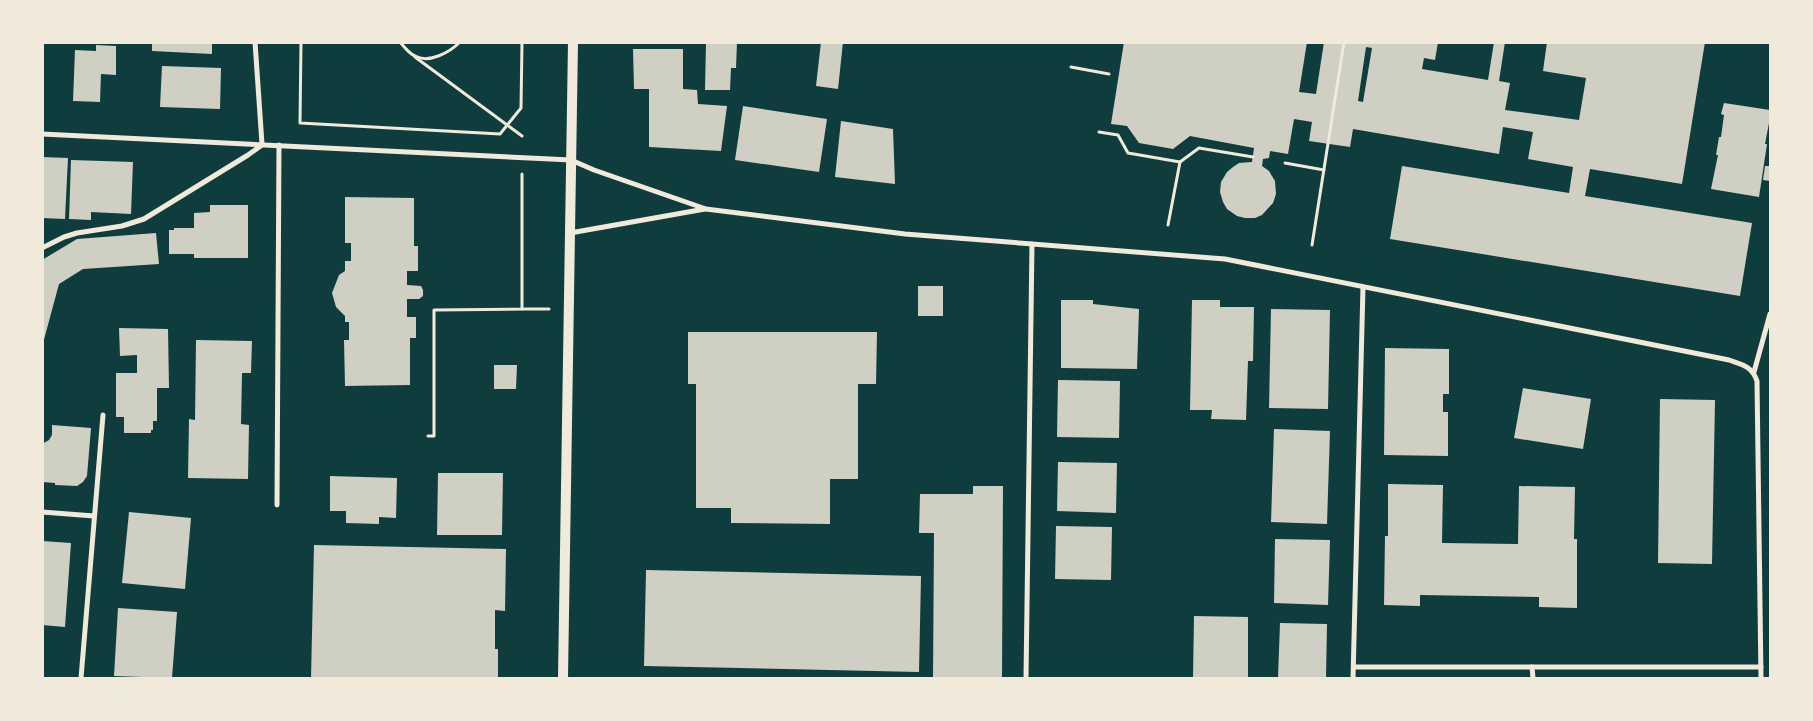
<svg xmlns="http://www.w3.org/2000/svg" width="1813" height="721" font-family="'DM Sans',sans-serif">
<style>
.building{fill:#cfcfc3;fill-rule:evenodd}
.lines{fill:none;stroke-linecap:round;stroke-linejoin:round}
.path{stroke:#f1e9da;stroke-width:3}
.minor{stroke:#f1e9da;stroke-width:5}
.secondary{stroke:#f1e9da;stroke-width:10}
</style>
<rect width="100%" height="100%" fill="#0f3d3e"/>
<g class="building">
<polygon points="152,42 212,42 212,54 152,51"/>
<polygon points="706,42 737,42 736,68 731,68 730,90 705,90"/>
<polygon points="821,42 843,42 838,89 816,86"/>
<path d="M1124,42H1307L1299,92L1316,94L1324,42H1438L1435,60L1424,58L1422,69L1488,80L1494,42H1505L1499,81L1510,83L1505,110L1579,120L1586,78L1543,71L1547,42H1705L1682,184L1590,169L1585,196L1752,223L1740,296L1390,239L1402,166L1569,193L1573,167L1528,159L1533,132L1503,127L1499,154L1353,129L1350,147L1309,141L1312,122L1294,119L1288,154L1270,151L1269,158L1263,159L1262,166L1269,171L1275,181L1276,194L1273,203L1262,215L1255,218H1245L1237,216L1227,209L1223,202L1220,192L1221,182L1227,172L1233,167L1239,163L1252,162L1254,148L1190,136L1173,149L1139,143L1127,126L1111,124ZM1366,47L1372,48L1363,102L1358,101Z"/>
<polygon points="96,45 116,46 116,75 101,74 100,102 73,101 75,50 96,51"/>
<polygon points="633,49 683,49 683,89 697,90 698,104 727,106 721,151 649,147 649,89 634,89"/>
<polygon points="162,66 221,68 220,109 160,107"/>
<polygon points="1724,103 1770,110 1770,123 1769,123 1765,144 1767,144 1759,197 1711,189 1718,155 1716,155 1719,137 1721,137 1724,115 1721,114"/>
<polygon points="743,106 827,119 819,172 735,160"/>
<polygon points="841,121 893,129 895,184 835,177"/>
<polygon points="42,157 68,158 65,219 42,218"/>
<polygon points="71,160 133,162 131,214 91,212 91,220 69,219"/>
<polygon points="1765,166 1770,166 1770,181 1763,180"/>
<polygon points="345,197 414,198 414,246 418,246 418,271 407,271 407,285 421,286 423,290 423,296 419,299 407,299 407,317 416,317 416,338 410,338 410,385 345,386 344,340 349,340 349,322 345,322 345,316 336,307 332,293 339,275 345,271 345,261 351,261 351,243 345,243"/>
<polygon points="210,205 248,205 248,258 194,258 194,254 169,254 169,230 174,230 174,228 194,228 194,213 210,212"/>
<polygon points="156,233 159,264 83,269 59,284 42,347 42,260 77,239"/>
<rect x="918" y="286" width="25" height="30"/>
<polygon points="1061,300 1093,300 1093,304 1139,309 1137,369 1061,368"/>
<polygon points="1192,300 1220,300 1220,307 1254,307 1253,361 1248,361 1246,420 1211,419 1212,410 1190,410"/>
<polygon points="1271,309 1330,310 1328,409 1269,408"/>
<polygon points="119,328 168,329 169,388 157,388 157,421 153,421 153,430 151,430 151,433 124,433 124,417 116,417 116,373 137,373 137,355 120,356"/>
<polygon points="688,332 877,332 876,384 858,384 858,479 830,479 830,524 731,523 731,508 696,508 696,384 688,384"/>
<polygon points="196,340 252,341 251,373 242,373 241,424 249,425 248,479 188,478 189,419 195,420"/>
<polygon points="1385,348 1449,349 1449,394 1443,394 1443,412 1448,412 1448,456 1384,455"/>
<polygon points="494,365 517,365 516,389 494,389"/>
<polygon points="1058,380 1120,381 1119,438 1057,437"/>
<polygon points="1523,388 1591,399 1583,449 1514,438"/>
<polygon points="1660,399 1715,400 1712,564 1658,563"/>
<polygon points="52,425 91,428 87,476 83,482 77,486 55,485 55,483 42,482 42,444 49,440 52,435"/>
<polygon points="1274,429 1330,431 1327,524 1271,522"/>
<polygon points="1058,462 1117,463 1116,513 1057,511"/>
<polygon points="438,473 503,473 502,535 437,535"/>
<polygon points="330,476 397,478 396,518 379,517 379,524 346,523 346,511 330,511"/>
<polygon points="1388,484 1443,485 1442,543 1518,544 1519,486 1575,487 1574,539 1577,539 1577,608 1539,607 1539,597 1420,595 1420,606 1384,605 1385,536 1388,536"/>
<polygon points="973,486 1003,486 1002,678 933,678 934,533 919,533 920,494 973,494"/>
<polygon points="129,512 191,518 185,589 122,583"/>
<polygon points="1056,526 1112,527 1111,580 1055,579"/>
<polygon points="1275,539 1330,540 1328,605 1274,603"/>
<polygon points="42,541 71,543 65,627 42,625"/>
<polygon points="314,545 506,549 505,611 495,610 495,649 498,649 498,678 311,678"/>
<polygon points="646,570 921,576 919,672 644,666"/>
<polygon points="118,608 177,612 172,678 114,676"/>
<polygon points="1194,616 1248,617 1248,678 1193,678"/>
<polygon points="1280,623 1327,624 1326,678 1278,678"/>
</g>
<g class="lines">
<g class="path">
<polyline points="301,42 300,123 500,134 521,108 522,42"/>
<path d="M400,42C404,47 410,54 415,56C429,64 450,52 460,42"/>
<polyline points="415,57 522,136"/>
<polyline points="1071,67 1109,74"/>
<polyline points="1099,132 1118,135 1128,153 1180,162 1199,148 1253,157"/>
<polyline points="1285,163 1324,170"/>
<polyline points="1168,225 1180,162"/>
<polyline points="1312,245 1344,42"/>
<polyline points="522,309 549,309"/>
<polyline points="428,436 434,436 434,310 522,309 522,174"/>
</g>
<g class="minor">
<polyline points="255,42 262,144"/>
<path d="M42,134L571,160L594,170L706,209L905,234L1225,259L1729,360C1743,365 1752,366 1757,381L1761,678"/>
<polyline points="570,233 705,209"/>
<polyline points="42,248 64,237 77,233 122,226 144,219 248,155 262,145"/>
<polyline points="1754,372 1770,314"/>
<polyline points="277,505 279,145"/>
<polyline points="42,512 94,516"/>
<polyline points="1354,667 1761,667"/>
<polyline points="1532,667 1533,678"/>
<polyline points="81,678 103,415"/>
<polyline points="1026,678 1032,244"/>
<polyline points="1353,678 1363,287"/>
</g>
<polyline class="secondary" points="563,678 573,42"/>
</g>
<rect width="1813" height="721" fill="none" stroke="#f1e9da" stroke-width="88"/>
</svg>
